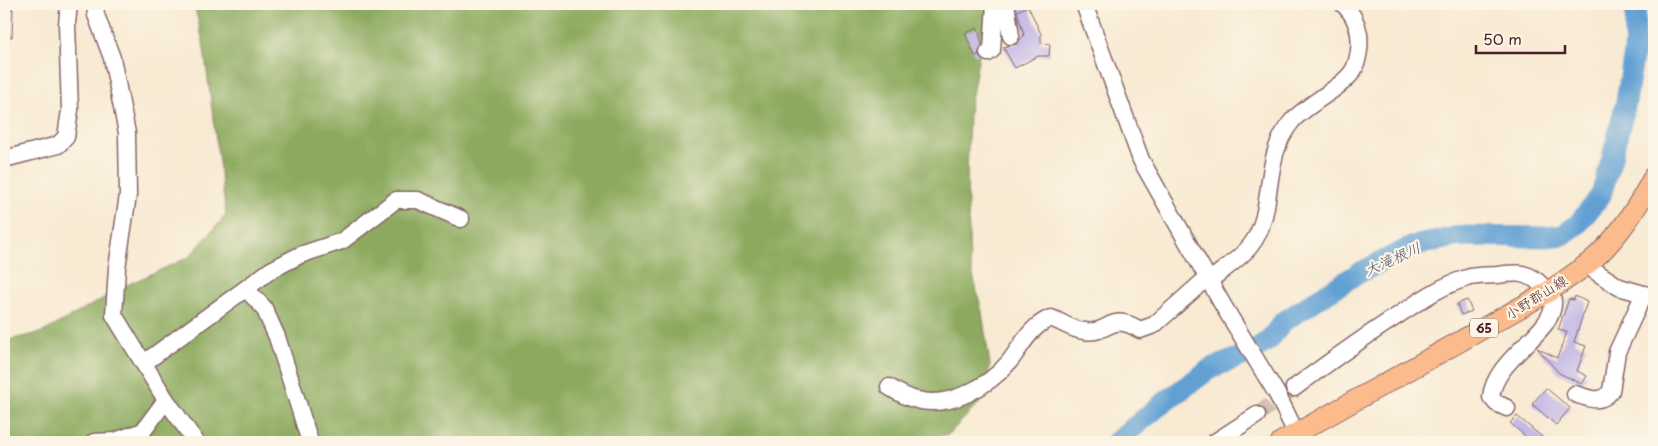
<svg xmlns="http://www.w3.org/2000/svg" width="1658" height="446" font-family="'Playpen Sans','Klee One',sans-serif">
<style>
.forest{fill:#8caa5e;stroke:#6b6444}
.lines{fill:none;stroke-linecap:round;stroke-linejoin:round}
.river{stroke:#62a0d4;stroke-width:21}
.building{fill:#c2b8e6}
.minor-tunnel{stroke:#d5c1b1;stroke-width:16;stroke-dasharray:16 8;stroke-linecap:butt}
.minor-casing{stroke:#876666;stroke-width:19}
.major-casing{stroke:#876666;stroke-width:22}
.minor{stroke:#fff;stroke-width:16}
.major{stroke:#fbbb8d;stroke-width:20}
.labels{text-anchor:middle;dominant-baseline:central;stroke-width:4.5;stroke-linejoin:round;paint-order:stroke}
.shield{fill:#fcf5e5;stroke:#7f5f63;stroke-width:1}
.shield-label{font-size:12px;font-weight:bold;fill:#4a1f2b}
.street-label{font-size:14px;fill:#4a1f2b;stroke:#fcf5e5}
.water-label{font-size:15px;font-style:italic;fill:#54536f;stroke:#fcf5e5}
</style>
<rect width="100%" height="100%" fill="#fcf5e5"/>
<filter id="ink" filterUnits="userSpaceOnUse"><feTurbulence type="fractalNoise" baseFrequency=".02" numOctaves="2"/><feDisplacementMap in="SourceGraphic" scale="10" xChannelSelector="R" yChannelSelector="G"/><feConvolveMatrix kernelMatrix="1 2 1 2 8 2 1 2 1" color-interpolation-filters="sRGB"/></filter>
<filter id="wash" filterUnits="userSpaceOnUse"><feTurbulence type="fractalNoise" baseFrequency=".0096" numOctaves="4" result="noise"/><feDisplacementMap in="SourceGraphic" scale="20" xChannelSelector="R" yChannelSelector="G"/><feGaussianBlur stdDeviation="1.12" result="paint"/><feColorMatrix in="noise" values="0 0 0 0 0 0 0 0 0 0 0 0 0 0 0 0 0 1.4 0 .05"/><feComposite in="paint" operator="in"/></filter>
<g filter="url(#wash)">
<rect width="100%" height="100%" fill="#f8ead3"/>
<polygon class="forest" points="194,4 991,4 984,26 969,112 967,181 970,263 982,312 990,365 984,398 949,434 908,442 4,442 4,341 43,332 129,284 189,257 226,215 203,42"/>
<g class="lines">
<polyline class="river" points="1116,442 1158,407 1211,368 1248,354 1269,340 1283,322 1310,304 1357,274 1413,246 1459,236 1546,237 1563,235 1578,224 1601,195 1613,154 1626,102 1634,52 1636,4"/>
</g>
<g id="blocks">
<g class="building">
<polygon points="1028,6 1041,34 1041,43 1050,44 1049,56 1038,56 1015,68 1003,47 1017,44 1024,35 1017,11"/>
<polygon points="4,9 13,9 12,37 4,37"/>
<polygon points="978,28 982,45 978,55 975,56 965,33"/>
<polygon points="1575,296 1587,302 1574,342 1586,346 1577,371 1587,376 1582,384 1559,373 1537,348 1557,358 1567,332 1558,330 1569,299 1574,300"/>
<polygon points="1467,300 1472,311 1461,315 1457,304"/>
<polygon points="1546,388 1570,408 1556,425 1532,404"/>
<polygon points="1517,416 1548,442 1532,442 1510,423"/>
</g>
</g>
</g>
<g filter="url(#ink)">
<use href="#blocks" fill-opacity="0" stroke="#876666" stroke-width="1"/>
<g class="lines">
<polyline class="minor-tunnel" points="1257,415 1294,388"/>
<defs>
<g id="minor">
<polyline points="95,4 96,15 112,58 127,133 128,195 117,268 114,315 166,400 196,442"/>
<polyline points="1006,4 1011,36"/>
<polyline points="1084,4 1141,160 1224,307 1277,394 1296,433"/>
<polyline points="988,53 992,50 995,4"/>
<polyline points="4,159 58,145 66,137 70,110 67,24 69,4"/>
<polyline points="1586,265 1619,287 1654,297"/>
<path d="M1210,280C1224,269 1240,259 1251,245C1277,211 1260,159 1292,121C1308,103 1348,85 1355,67C1363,44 1361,21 1343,4"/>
<polyline points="246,289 264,308 277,337 310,442"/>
<polyline points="144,363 271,270 300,255 342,241 396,200 418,200 461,219"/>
<path d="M889,387C897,392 907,398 917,400C949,409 989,386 1009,362C1022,346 1030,326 1051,318C1062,322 1072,330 1084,331C1110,335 1109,311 1140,330L1154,325L1208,277"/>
<path d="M1294,388C1328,363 1362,338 1397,316C1420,301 1440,286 1467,278C1476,275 1487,276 1497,275C1512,273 1524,271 1537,281C1542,286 1552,293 1553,301C1556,332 1495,357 1491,397L1496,403L1507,408"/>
<path d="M1575,394C1589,398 1600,405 1611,391L1617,352L1644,294"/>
<polyline points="94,442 115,441 143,431 166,400"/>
<polyline points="1215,442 1257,415"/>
</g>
<path id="major" d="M1281,442L1548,292C1565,280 1583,269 1598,255C1622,232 1639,205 1654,176"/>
</defs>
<use href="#minor" class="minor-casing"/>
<use href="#major" class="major-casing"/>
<use href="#minor" class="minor"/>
<use href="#major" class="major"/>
</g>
</g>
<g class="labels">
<rect class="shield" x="1470" y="318.5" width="28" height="19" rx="4"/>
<g class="shield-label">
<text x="1484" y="328">65</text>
</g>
<g class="street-label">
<text transform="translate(1536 297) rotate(-32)">小野郡山線</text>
</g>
<g class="water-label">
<text transform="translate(1392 258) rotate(-24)">大滝根川</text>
</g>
</g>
<rect width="1658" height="446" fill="none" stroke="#fcf5e5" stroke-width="20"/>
<path d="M1476 45v8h89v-8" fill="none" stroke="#4a1f2b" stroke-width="2.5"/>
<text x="1483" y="45" font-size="15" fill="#4a1f2b" stroke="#fcf5e5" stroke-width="4" paint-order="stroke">50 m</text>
</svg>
